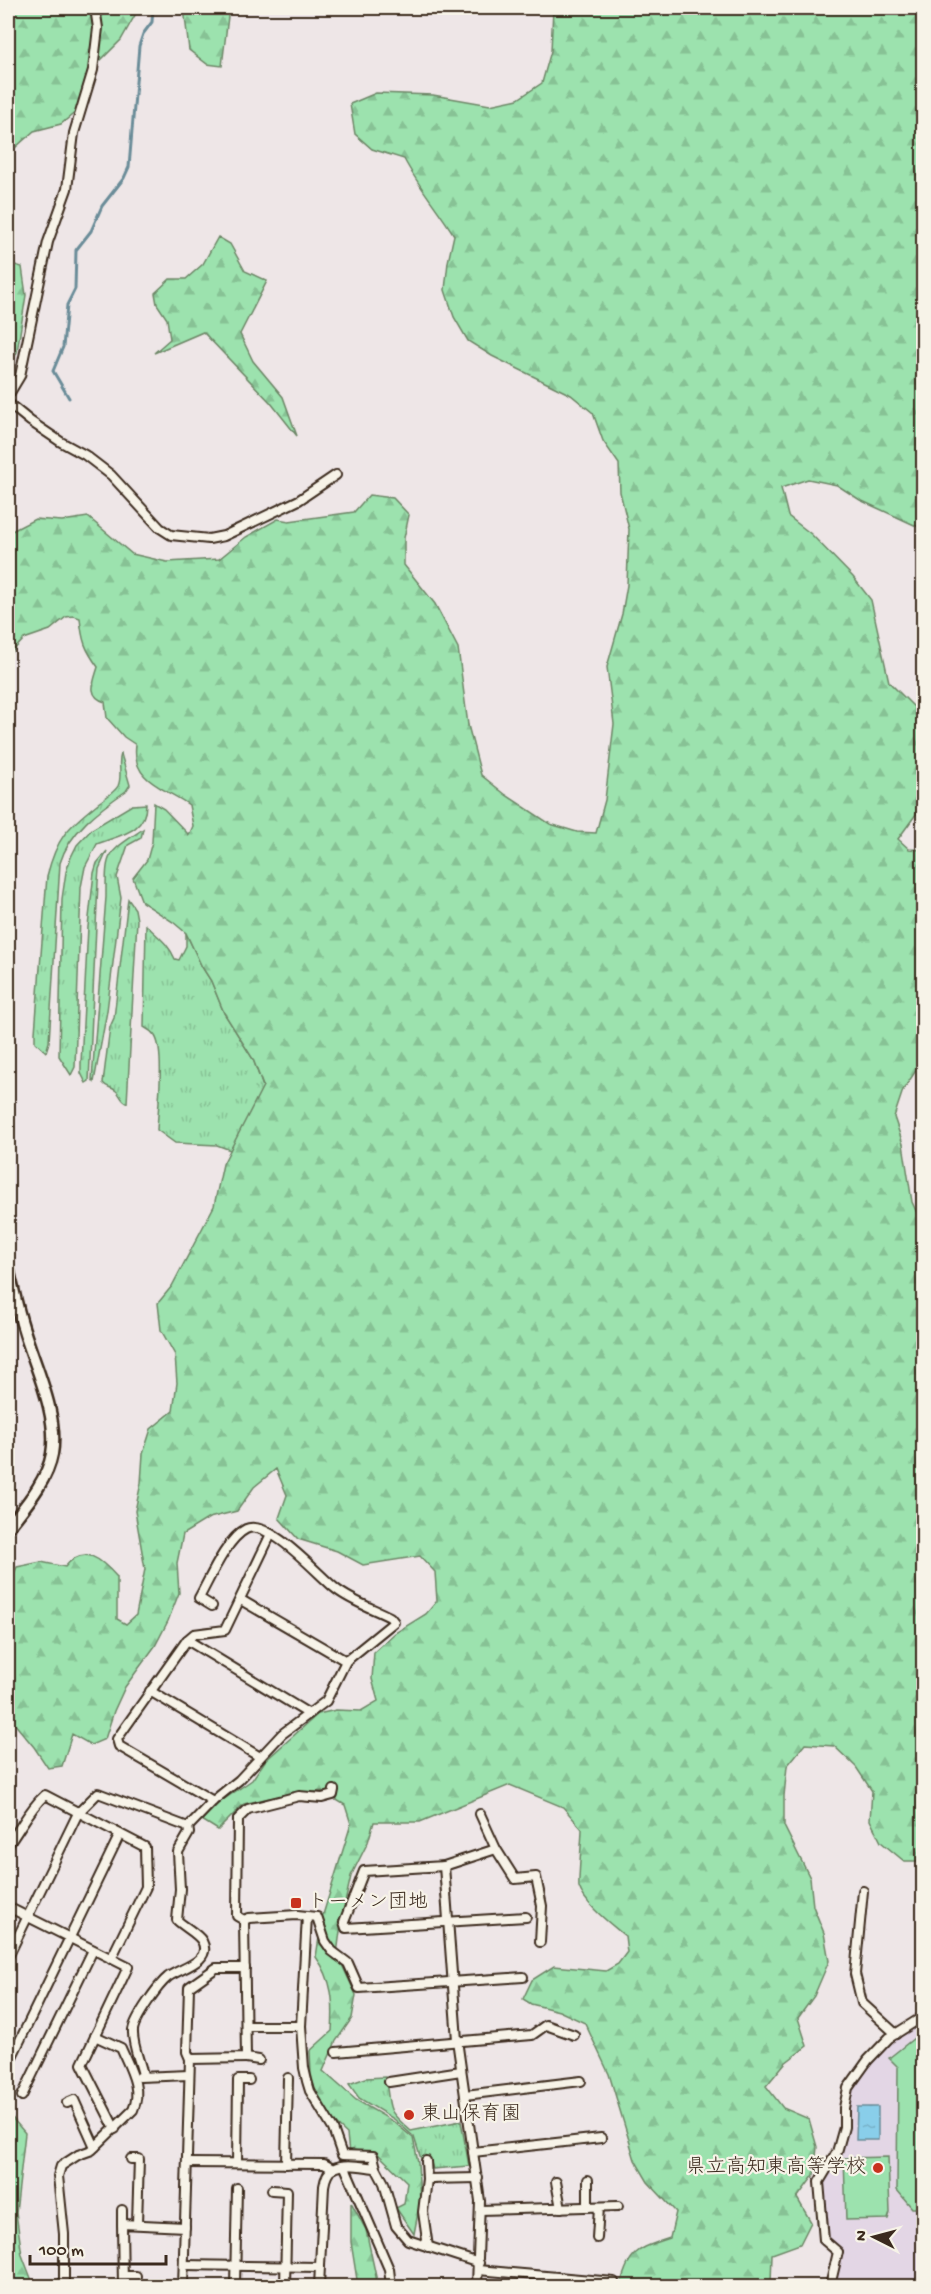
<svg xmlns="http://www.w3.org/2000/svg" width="931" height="2294" font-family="'Gochi Hand','Klee One',sans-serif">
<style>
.built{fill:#e3d6e5}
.grass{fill:url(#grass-tufts);stroke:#6c8666;stroke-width:1.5}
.forest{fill:url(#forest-firs);stroke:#6c8666;stroke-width:1.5}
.pitch{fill:#9ce2ae;stroke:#6c8666;stroke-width:1.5}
.water{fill:url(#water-ripples);stroke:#6a8c98;stroke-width:1.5}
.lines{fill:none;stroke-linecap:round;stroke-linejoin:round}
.stream{stroke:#6a8c98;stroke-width:3}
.river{stroke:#89ceea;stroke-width:16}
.street-casing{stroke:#3b2a1e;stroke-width:12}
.secondary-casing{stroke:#3b2a1e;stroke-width:15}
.street{stroke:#f7f3e8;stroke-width:8}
.secondary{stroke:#f7f3e8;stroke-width:10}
.poi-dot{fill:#c8321e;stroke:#f7f3e8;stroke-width:2}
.labels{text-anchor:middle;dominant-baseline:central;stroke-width:4.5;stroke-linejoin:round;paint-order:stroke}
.poi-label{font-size:20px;fill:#3b2a1e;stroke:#f7f3e8;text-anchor:start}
</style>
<defs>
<pattern id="grass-tufts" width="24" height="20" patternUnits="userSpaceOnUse" patternTransform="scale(1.5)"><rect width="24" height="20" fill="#9ce2ae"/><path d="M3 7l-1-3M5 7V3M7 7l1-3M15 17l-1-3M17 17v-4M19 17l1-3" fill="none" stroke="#87c295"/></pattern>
<pattern id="forest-firs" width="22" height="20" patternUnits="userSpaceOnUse" patternTransform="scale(1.5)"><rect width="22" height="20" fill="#9ce2ae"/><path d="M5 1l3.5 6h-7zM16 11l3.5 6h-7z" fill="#87c295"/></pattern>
<pattern id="water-ripples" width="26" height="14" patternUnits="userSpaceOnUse" patternTransform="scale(1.5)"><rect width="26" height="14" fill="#89ceea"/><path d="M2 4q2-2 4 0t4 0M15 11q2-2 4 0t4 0" fill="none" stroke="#77b1c8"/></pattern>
</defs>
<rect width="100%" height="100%" fill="#eee6e7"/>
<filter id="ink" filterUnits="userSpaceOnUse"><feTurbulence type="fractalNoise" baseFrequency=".0167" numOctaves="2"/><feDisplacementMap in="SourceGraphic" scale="12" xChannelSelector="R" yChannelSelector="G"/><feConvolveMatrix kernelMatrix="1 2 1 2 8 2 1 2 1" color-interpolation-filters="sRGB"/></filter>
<g filter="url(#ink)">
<polygon class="built" points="923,2022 923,2286 833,2286 841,2250 827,2239 823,2182 841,2153 848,2127 848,2109 852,2089 865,2069 891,2042"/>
<g class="grass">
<path d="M121,754L130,785L126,791C100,809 69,832 60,863L49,1042L46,1052L35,1042V1033L47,876C57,837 67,828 97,804C103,799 114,793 118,786C123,775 117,764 121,754Z"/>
<path d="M146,804C146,833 119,835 97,844L85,867L81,887L75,1067L71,1075L59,1056L62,899L66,872L71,857L77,845L92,829L132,805Z"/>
<path d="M143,829L141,838L128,845L117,877L121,898L107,1011L94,1082L92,1079L106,897C106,850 106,855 143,829Z"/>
<polygon points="107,851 99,869 98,882 89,1081 86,1083 81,1073 81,1063 88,927 94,873 97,863"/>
<path d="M128,899L135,909L137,920L127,1103C120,1100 121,1094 115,1090C110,1087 107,1088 103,1083L110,1027L114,1018Z"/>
<path d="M146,925C158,937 168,943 175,959L179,960L186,946V933L202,967L211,981L224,1013L253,1059L263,1087L233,1151L217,1145L175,1143L157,1130C158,1109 165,1052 155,1036C152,1032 148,1029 144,1027Z"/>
<path d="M385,2077C392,2110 383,2107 411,2131L461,2121L469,2166L433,2169L429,2156L421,2159L414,2137L394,2119L359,2098L349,2084L366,2078Z"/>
</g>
<g class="forest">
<polygon points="8,8 139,8 121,40 100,61 77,111 61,124 34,131 8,154"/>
<polygon points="184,8 229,8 222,66 207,64 189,50"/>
<path d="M553,8H923V529L860,500L837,485L808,479L781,488L788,516L811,534L853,577L871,600L889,682L923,716L922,806L898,839L909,849L923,850V1060L903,1090L894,1117L903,1144L912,1202L924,1228L923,1861H904L881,1842L870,1820L872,1791L856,1767L834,1746L805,1744L787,1766L784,1796V1826L810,1878L813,1906L824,1933L829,1961L814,1996L798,2018L807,2046L785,2063L766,2086L783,2108L809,2119L817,2147L814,2175L797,2198L811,2222L800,2244L772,2254L771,2282L774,2286H620C630,2251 636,2249 670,2238L676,2212L648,2182L635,2160L609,2074L585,2023L559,2011L531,2004L523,1999L532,1980L554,1966L606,1971L618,1964L627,1952L625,1936C611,1924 585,1905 579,1887C578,1882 582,1838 582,1829L563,1807L510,1785L420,1822H374L368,1842L351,1876L342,1916L337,1954L356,1995L352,2018L336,2041L323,2071L356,2100L394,2122L413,2138L418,2162L420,2202L414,2234L396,2208L404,2204L407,2182L377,2153H349L347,2134L332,2120L317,2098L311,2074L310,2051L332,2031C334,2003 333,1980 316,1957L322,1918L351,1824L345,1805L322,1791L269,1798L244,1804L218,1830L202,1820L220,1802L252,1780L265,1761L318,1714L336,1710L361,1711L378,1701L372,1679L374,1652L395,1633L426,1614L437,1601L435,1572L420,1556L363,1565L337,1551L298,1539L279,1518L287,1495L276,1469L254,1487L237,1511L209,1518L183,1534L177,1563L179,1593L168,1621L155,1646L125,1687L114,1711L105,1739L91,1745L72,1734L62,1766L48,1768L34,1747L8,1716V1587L17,1567L41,1562L65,1567C84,1543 102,1560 117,1577V1619L126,1624L136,1615L145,1569L135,1511L141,1483L143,1454L151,1429L173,1411L177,1383L175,1355L161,1330L158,1303L172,1286L214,1206L223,1164L263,1086L253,1059L224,1013L211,981L202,967L186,933L173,922L142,902L133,878L147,860L152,842L154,803L164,809L189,835L193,826L189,805C166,788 131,782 136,745L124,737L107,718L105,702C86,696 94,681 98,667C85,649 82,641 80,618L74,616L66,617L50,630L24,639L8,656V533L35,519L62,521L88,517L132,554L167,562L219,559L246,537L278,519L289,521L354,512L369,495L393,498L409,515L404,538V565L435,604L458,648L468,725L481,775L506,795L550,824L577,832L596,833L605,800L614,724L607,667L622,614L627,585L629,529L620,492L619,464L603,441L593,413L571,395L492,356L468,341L454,317L445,290L448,262L454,235C438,209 418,186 404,159L372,149L355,134L350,104L376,93L433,95L490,105L518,99L542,83L551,51Z"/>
<polygon points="218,237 230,244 245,271 267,281 240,334 253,361 283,397 297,436 271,403 203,332 154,353 170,339 167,319 157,304 155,293 170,279 186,279 203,264"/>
<polygon points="8,263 22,267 26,295 17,352 8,370"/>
<polygon points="8,2113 25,2133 16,2213 22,2255 34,2286 10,2286 8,2283"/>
<polygon points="351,2202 366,2230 378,2286 358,2286 351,2242"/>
</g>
<g class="pitch">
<polygon points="923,2031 923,2208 912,2208 897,2190 898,2067 889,2058"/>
<polygon points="888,2157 890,2213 888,2219 846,2220 844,2158"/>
</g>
<polygon class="water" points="857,2107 878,2107 878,2140 856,2140"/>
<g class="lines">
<polyline class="stream" points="69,398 53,371 63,347 67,305 75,289 76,250 91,231 102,206 124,178 129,167 139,46 143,34 152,22 153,8"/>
<polyline class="river" points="8,2280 13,2286"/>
<defs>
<g id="street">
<polyline points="8,396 20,376 48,242 67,189 74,133 93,70 98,28 95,8"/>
<polyline points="8,403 30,421 61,442 85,455 111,475 160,528 171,535 209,539 224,536 299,500 336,475"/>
<polyline points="241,1600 346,1661"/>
<polyline points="187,1640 309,1714"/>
<polyline points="150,1691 260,1757"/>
<polyline points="334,1790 333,1795 322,1798 299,1796 248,1809 238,1819 237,1916 244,1920 249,1918 297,1915 317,1917 325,1941 332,1951 348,1963 359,1988 523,1977"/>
<polyline points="213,1801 119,1746 117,1739 187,1640 194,1634 225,1630 271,1534"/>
<polyline points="480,1814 496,1849 515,1879 536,1877 542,1906 540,1942"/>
<path d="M188,1827L213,1801L239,1780L282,1734L326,1701L346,1661L394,1622L390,1617C372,1608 351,1601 336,1589C319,1576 269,1518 246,1529C227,1538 209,1580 199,1598L212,1606"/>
<path d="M8,1845C21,1828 29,1809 45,1795L145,1847L146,1887L111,1959"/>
<polyline points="496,1849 444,1866 364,1871 344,1922 346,1928 526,1917"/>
<polyline points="444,1866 457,2040 480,2201 477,2286"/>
<polyline points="863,1891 855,1974 862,2003 896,2034"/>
<polyline points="8,1907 128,1967 82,2064 115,2129"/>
<polyline points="8,1957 78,1813 98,1793 188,1827"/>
<polyline points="246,2026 301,2026 307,1916"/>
<polyline points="301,2026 304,2068 307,2081 310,2091 333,2129 342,2155 373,2156 376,2168"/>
<polyline points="336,2052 532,2035 546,2025 574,2035"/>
<polyline points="246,2058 259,2060"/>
<polyline points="190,2059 187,2052 189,1987 216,1968 245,1968"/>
<polyline points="8,2065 120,1834"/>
<path d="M143,2075C140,2061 132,2045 133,2030C135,2018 158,1985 168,1977C180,1968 213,1962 202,1941C197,1933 184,1927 177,1920L180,1889L178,1852L189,1833L188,1827"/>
<polyline points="140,2077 189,2075"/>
<polyline points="389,2082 461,2071"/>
<polyline points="465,2095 581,2081"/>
<polyline points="22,2096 93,1950"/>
<polyline points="67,2103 74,2100 95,2147"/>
<polyline points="473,2152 601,2138"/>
<polyline points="131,2159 139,2159 137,2223"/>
<polyline points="426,2161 427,2179 423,2212 428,2247"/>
<polyline points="187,2163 324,2164 333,2169"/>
<polyline points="237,2163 238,2080 249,2080"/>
<polyline points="286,2164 288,2078"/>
<polyline points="345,2167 389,2269 391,2286"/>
<polyline points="427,2179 478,2178"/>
<polyline points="556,2182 561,2208"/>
<polyline points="272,2190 287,2191 285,2286"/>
<polyline points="588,2207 588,2180"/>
<polyline points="122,2210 122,2224"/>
<polyline points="480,2210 618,2206"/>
<polyline points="597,2238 599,2207"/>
<polyline points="184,2265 320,2267"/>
<polyline points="478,2270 614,2282"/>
<polyline points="123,2276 136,2276"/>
<path d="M64,2286V2234L58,2176L61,2166L78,2155L92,2150L133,2110C143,2089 129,2067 121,2048L95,2036"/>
<polyline points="123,2286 122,2224 185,2227"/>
<polyline points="183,2286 190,2059 246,2058 244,1920"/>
<polyline points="235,2286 237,2188"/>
<path d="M319,2286L324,2186C325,2180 327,2172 333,2169C344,2162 364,2167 376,2168L384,2183L396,2226L408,2240L479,2263"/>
<polyline points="830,2286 838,2252 824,2240 819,2182 837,2152 844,2127 844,2108 848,2088 868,2060 889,2038 924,2016"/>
</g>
<path id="secondary" d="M8,1268C13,1288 17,1309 24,1330C35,1367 59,1415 52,1454C47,1482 24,1507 8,1528"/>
</defs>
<use href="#street" class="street-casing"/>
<use href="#secondary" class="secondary-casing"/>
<use href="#street" class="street"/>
<use href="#secondary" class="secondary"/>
</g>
</g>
<g class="poi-dot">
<rect x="290" y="1897" width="12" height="12" rx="3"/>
<circle cx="409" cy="2115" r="6"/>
<circle cx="878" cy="2168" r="6"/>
</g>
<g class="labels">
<g class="poi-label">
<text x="308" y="1903">トーメン団地</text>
<text x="421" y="2115">東山保育園</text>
<text x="866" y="2168" text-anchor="end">県立高知東高等学校</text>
</g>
</g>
<rect width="931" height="2294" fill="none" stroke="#f7f3e8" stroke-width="30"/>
<rect x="15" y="15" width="901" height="2264" fill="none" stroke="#3b2a1e" stroke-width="2" filter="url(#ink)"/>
<g transform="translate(874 2237) rotate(276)" stroke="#f7f3e8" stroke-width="4.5" paint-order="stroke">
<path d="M0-4.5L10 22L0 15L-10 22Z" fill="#3b2a1e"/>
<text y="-9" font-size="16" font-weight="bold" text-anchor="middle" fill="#3b2a1e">N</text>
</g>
<path d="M30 2255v9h136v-9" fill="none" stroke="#3b2a1e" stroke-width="3"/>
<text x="39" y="2255" font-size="18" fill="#3b2a1e" stroke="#f7f3e8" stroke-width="4.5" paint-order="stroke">100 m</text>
</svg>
